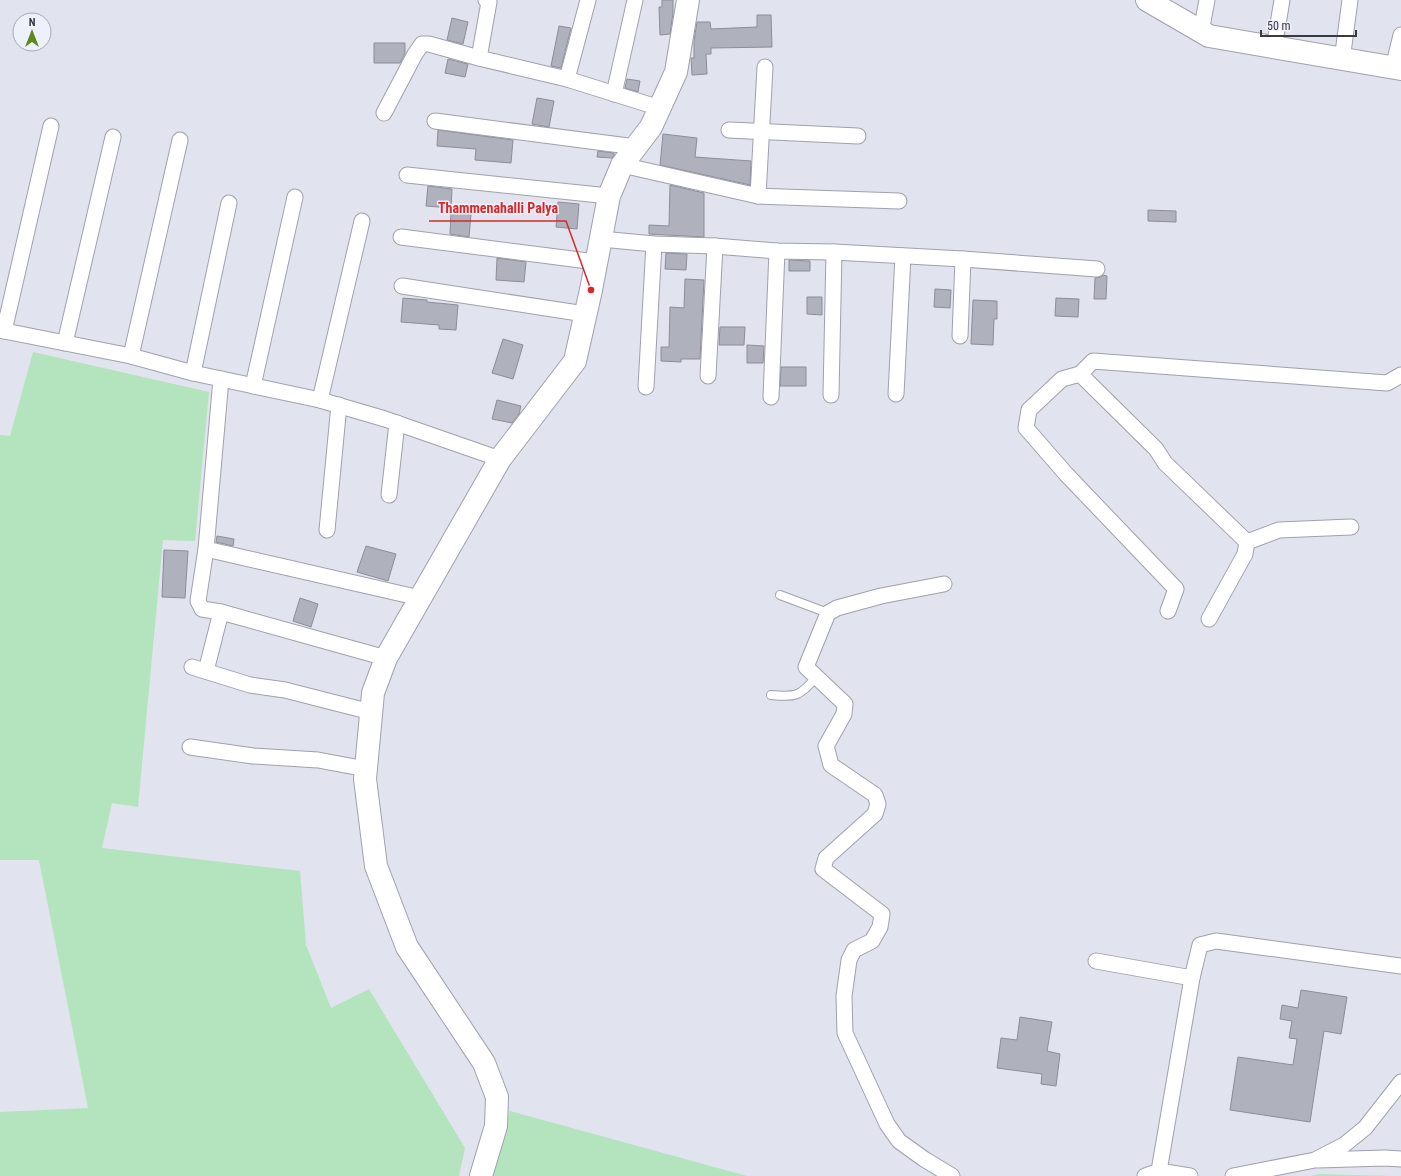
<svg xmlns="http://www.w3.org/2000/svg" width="1401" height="1176" font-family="'Roboto Condensed',sans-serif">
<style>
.green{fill:#b3e4bd}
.building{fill:#afb1bc;stroke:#8c8d98}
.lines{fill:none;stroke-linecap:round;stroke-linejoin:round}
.lane-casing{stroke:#9fa1ac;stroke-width:10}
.street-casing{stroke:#9fa1ac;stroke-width:17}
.secondary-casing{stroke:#9fa1ac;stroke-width:24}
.lane{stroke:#fff;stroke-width:8}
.street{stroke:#fff;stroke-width:15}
.secondary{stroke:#fff;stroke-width:22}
.leader{fill:none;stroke:#d62828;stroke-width:1.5}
.callout-dot{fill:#d62828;stroke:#eef0fc;stroke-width:1.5}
.callout-label{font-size:14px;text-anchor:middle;font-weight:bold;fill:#d62828;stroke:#eef0fc;stroke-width:3;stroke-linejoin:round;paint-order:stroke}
</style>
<rect width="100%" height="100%" fill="#e1e3ef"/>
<g class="green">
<polygon points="33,352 209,392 195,541 163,540 138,807 112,803 102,848 300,871 306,945 331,1008 369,989 465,1148 459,1176 0,1176 0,1112 88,1108 39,860 0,860 0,435 10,436"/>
<polygon points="510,1111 747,1176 490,1176"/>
<polygon points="1319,1174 1391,1176 1310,1176"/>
</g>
<g class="building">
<polygon points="662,0 673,0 673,13 670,34 660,35 659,7 662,7"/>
<polygon points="757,15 771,15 772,47 711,48 711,54 706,54 707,74 692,75 691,58 694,58 694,41 697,22 710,22 711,29 757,27"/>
<polygon points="452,18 468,22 463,44 447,40"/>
<polygon points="559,26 571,28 561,68 551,66"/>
<polygon points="374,43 405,43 405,53 400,63 374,63"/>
<polygon points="448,59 468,64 465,77 445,73"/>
<polygon points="627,79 640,81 638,92 625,88"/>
<polygon points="537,98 554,101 549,127 532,124"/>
<polygon points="438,130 513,140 511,163 475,160 476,149 437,146"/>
<polygon points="663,134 697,138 695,157 751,161 750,185 660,165"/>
<polygon points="598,151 614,153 614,155 612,158 597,157"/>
<polygon points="670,185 704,193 704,237 649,234 649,225 669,226"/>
<polygon points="428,186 452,189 451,208 426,206"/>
<polygon points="558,202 579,204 577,229 556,227"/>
<polygon points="1148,210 1176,211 1176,222 1148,221"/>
<polygon points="451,212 471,214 469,237 450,234"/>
<polygon points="666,253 687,254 686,270 665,269"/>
<polygon points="497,258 526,262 524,282 496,280"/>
<polygon points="789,260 810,261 810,271 789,271"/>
<polygon points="1103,275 1107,276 1106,299 1094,299 1095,278 1101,277"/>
<polygon points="685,279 704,280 700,359 681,359 681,362 661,361 661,347 669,347 670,307 684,308"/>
<polygon points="935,289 951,290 950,308 934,307"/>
<polygon points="807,297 822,297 822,315 807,314"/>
<polygon points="403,298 427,300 427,302 458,305 456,330 439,329 439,325 401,322"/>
<polygon points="1056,298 1079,299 1078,317 1055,316"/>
<polygon points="973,300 997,301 997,319 994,319 993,345 971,344"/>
<polygon points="720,327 745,327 744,345 719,345"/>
<polygon points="503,339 523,345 513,379 492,373"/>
<polygon points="747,345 764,346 763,363 747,363"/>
<polygon points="781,367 806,367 806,386 780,386"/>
<polygon points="497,400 521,406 519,414 512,423 492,419"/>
<polygon points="217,536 234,539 233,546 216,542"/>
<polygon points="366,546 396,554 388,581 357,572"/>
<polygon points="164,550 188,551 185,598 162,597"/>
<polygon points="300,598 318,604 311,627 293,621"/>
<polygon points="1301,990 1347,997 1341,1034 1324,1031 1310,1122 1230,1110 1238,1057 1293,1065 1297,1039 1289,1038 1292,1021 1280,1019 1282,1005 1298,1008"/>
<polygon points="1020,1017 1052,1022 1047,1051 1060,1054 1056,1086 1041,1084 1042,1074 997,1068 1001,1038 1017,1040"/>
</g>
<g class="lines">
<defs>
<g id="lane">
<polyline points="780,595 828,613"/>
<path d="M771,695C795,697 800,697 816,677"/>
</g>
<g id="street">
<polyline points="1201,32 1207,0"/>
<polyline points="1274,48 1282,0"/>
<polyline points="479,58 489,2 486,0"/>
<polyline points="1342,60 1350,0"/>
<polyline points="1393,68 1401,35"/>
<polyline points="567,79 588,0"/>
<polyline points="614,94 635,0"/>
<polyline points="384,113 415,54 422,44 429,44 479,58 567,79 660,108"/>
<polyline points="435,121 636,147"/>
<polyline points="729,130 858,136"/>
<polyline points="622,165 758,196 899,201"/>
<polyline points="407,175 609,196"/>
<polyline points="758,196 765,67"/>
<polyline points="401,237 596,262"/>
<polyline points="601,239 654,244 715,246 777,251 834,252 963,259 1097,269"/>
<polyline points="402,286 585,314"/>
<polyline points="0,330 131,356 193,373 320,400 385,419 500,459"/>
<polyline points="4,331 51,126"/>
<polyline points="960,336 963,259"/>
<polyline points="65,343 113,137"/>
<polyline points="131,356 180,140"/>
<polyline points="193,373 229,203"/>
<polyline points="1080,374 1156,449 1165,463 1247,542"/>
<polyline points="708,376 715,246"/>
<polyline points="221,379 206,549 198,601 202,609 221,612 386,658"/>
<polyline points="253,386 295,197"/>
<polyline points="646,387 654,244"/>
<polyline points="896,394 903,256"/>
<polyline points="831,395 834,252"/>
<polyline points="771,397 777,251"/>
<polyline points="320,400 362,221"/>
<polyline points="389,495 397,423"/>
<polyline points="327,530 339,405"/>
<polyline points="1247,542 1279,530 1351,527"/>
<polyline points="206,549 420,598"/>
<polyline points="944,584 881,596 837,608 828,613 806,667 845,704 844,714 826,746 831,765 875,795 878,804 875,814 826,858 823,869 882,914 880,927 872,941 854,950 849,960 844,996 845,1033 887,1124 899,1141 924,1159 952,1176"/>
<polyline points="1168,611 1176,589 1066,474 1026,428 1029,410 1062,379 1080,374 1093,361 1387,383 1401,375"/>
<polyline points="1209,619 1245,554 1247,542"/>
<polyline points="192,667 250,685 285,690 371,712"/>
<polyline points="206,671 221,612"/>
<polyline points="190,747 253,756 318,760 366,769"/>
<polyline points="1096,961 1192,978"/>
<polyline points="1318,1160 1385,1158 1401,1159"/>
<polyline points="1159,1171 1190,1176"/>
<polyline points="1145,1176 1159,1171 1192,978 1200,945 1216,941 1401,966"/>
<polyline points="1233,1176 1315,1160 1344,1145 1365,1128 1401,1082"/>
</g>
<g id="secondary">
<polyline points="1147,0 1209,36 1401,69"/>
<polyline points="481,1176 496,1126 497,1097 484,1063 407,947 376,866 365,779 373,693 386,658 500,459 575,361 591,290 609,196 622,165 651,127 676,72 688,0"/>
</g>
</defs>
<use href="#lane" class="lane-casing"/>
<use href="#street" class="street-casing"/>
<use href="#secondary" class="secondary-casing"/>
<use href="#lane" class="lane"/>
<use href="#street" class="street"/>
<use href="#secondary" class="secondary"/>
</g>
<path class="leader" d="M591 290L566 221H429"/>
<circle class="callout-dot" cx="591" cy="290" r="4"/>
<g class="callout-label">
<text x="498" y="213">Thammenahalli Palya</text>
</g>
<g transform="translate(32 32)"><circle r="19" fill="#eef0fc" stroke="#a6a7b0"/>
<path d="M0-3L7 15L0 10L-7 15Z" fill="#5c8a1c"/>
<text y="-6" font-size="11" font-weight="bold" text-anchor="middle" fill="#39393e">N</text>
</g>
<path d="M1261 30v6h95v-6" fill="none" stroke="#39393e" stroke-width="2"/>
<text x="1267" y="30" font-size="12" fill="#39393e" stroke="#eef0fc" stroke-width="3" paint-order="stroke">50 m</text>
</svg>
